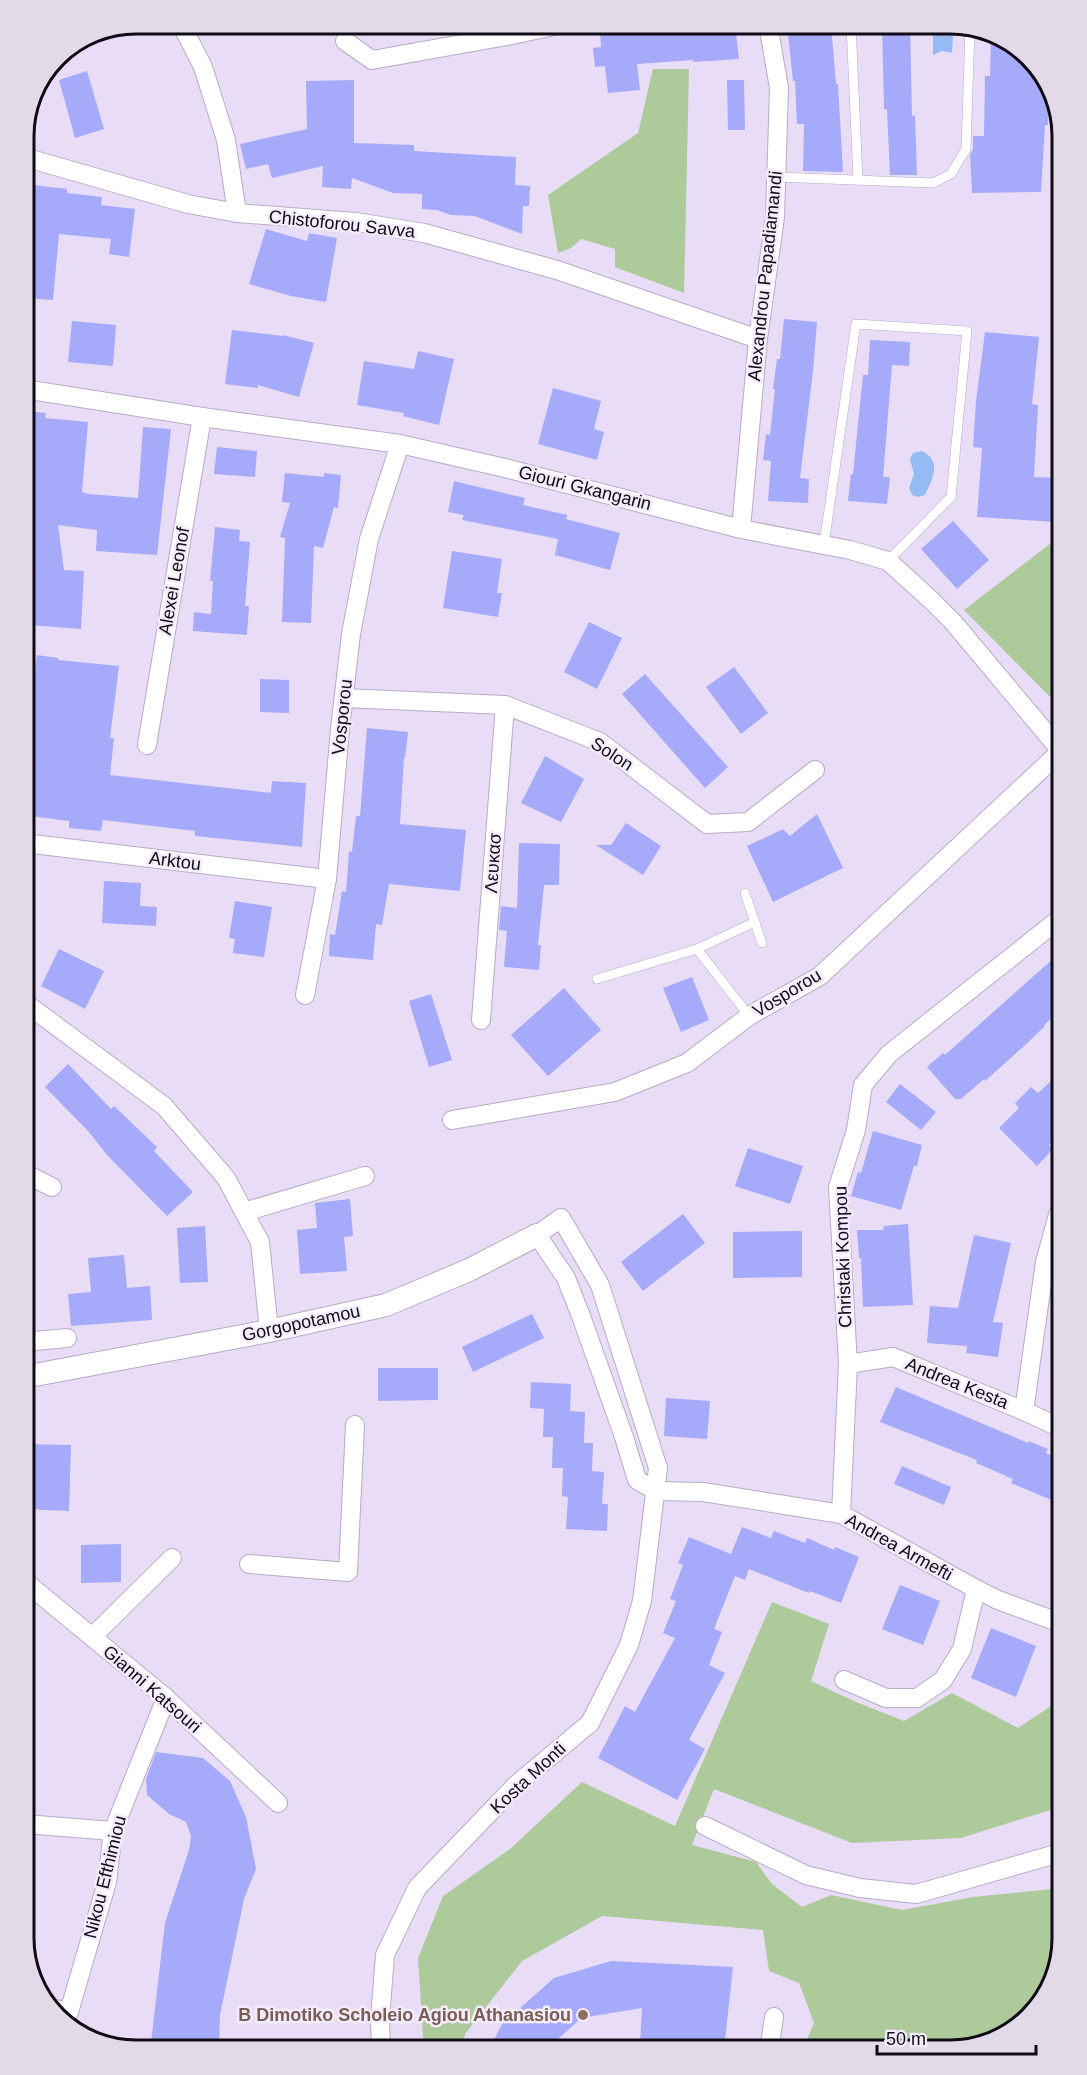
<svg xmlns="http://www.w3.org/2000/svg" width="1087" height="2075" font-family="Arial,sans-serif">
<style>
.green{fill:#adca9a}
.water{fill:#94bbf4}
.building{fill:#a6aafa}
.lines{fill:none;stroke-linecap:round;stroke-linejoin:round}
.service-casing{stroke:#b8abc5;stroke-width:10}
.minor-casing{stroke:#b8abc5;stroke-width:20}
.tertiary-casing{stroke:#b8abc5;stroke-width:24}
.service{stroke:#fff;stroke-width:9}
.minor{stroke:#fff;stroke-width:18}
.tertiary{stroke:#fff;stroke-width:22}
.education-dot{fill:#8d6e63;stroke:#f4ecfc;stroke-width:2}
.labels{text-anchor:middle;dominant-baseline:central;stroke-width:5;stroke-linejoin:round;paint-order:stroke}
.street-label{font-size:18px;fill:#100b14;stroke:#f4ecfc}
.education-label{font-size:18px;font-weight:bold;fill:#785e54;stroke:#f4ecfc;text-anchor:end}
.rim{fill:none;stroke:#100b14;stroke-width:3}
</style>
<rect width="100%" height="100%" fill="#e9dcf7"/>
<g class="green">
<polygon points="653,69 689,69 684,293 615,267 615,249 581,239 571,248 558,253 548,195 638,133"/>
<polygon points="1063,534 1063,710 964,610"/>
<polygon points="772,1602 829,1624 811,1681 856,1702 904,1721 952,1693 1018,1728 1063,1698 1063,1806 961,1838 852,1843 714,1789 692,1845 756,1862 772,1884 802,1907 831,1895 902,1910 973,1897 1063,1888 1063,1939 1044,2001 994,2042 951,2051 802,2051 814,2023 799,1983 769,1971 763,1930 602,1916 522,1961 465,2034 462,2051 424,2051 418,1958 443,1896 510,1849 582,1782 675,1826"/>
</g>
<g class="water">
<polygon points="933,24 951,24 953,35 952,53 942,51 933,55"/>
<path d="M922,451C943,461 932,480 925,495L918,497L912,495L909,488L914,474L910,459L913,453Z"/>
</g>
<g class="building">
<polygon points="658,24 735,24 739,59 693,62 693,60 637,64 640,90 608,93 605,66 595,67 593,48 601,47 600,30"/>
<polygon points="787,24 831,24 836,84 838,84 843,172 803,171 804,124 797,124 795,81 793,81"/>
<polygon points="882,24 910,24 912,116 915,115 917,175 890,175 887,109 884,109"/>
<polygon points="991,36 1019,47 1049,86 1048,125 1045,125 1041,192 972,193 970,155 973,149 973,136 984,136 985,76 990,76"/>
<polygon points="87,71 104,129 75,138 59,80"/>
<polygon points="354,80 354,143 414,145 414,151 516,157 515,185 530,186 529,206 523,206 522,234 475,216 451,215 437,210 422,209 422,194 393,193 352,178 351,189 322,187 323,166 272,178 268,164 246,169 240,144 307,129 306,81"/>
<polygon points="727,80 744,80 745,130 728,130"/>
<polygon points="24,184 67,189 67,193 102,197 101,205 135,209 129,257 109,254 111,239 59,234 53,300 24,298"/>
<polygon points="266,229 307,241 309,233 337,238 326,302 291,296 249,284"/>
<polygon points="784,319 817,322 813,371 800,478 809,479 808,503 768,501 771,461 763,460 766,434 770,435 775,389 773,389 777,359 780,359"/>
<polygon points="72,321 116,325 113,366 68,362"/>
<polygon points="232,330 283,336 283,335 314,343 299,397 258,385 258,388 225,384"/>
<polygon points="985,332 1039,337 1032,404 1038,405 1034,477 1059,478 1056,522 977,517 982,448 973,447 976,401"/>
<polygon points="870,340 910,342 909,366 892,365 883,477 890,477 887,504 848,501 851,474 853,474 863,375 868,375"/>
<polygon points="418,351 454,359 439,425 403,416 404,413 357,405 364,361 414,369"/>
<polygon points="553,388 601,401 594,429 604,432 597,460 538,444"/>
<polygon points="24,411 46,413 45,418 88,422 82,492 89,494 138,498 143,427 171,429 157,555 96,551 97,530 58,525 64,570 84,571 81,629 28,625 34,525 27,524 34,468 24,467"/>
<polygon points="217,447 257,451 255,477 214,474"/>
<polygon points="285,473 324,477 324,473 341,475 338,508 334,507 323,548 314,546 311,623 282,622 285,538 280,537 290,503 282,502"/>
<polygon points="454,481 525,498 523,505 567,515 566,519 620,533 610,570 555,555 558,539 462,520 464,515 448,512"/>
<polygon points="953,521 989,560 957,589 921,549"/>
<polygon points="215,527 240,530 239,541 250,542 245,606 249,606 247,635 193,631 194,612 211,614 213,581 210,581"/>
<polygon points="452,551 502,559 497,593 502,593 498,617 443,608"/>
<polygon points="589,622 622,638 597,689 564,672"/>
<polygon points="37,655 58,658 58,660 119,666 110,738 114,738 110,775 271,793 272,781 306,783 302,847 195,836 195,831 103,820 101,831 69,828 69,821 24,815 24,759"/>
<polygon points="734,667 768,713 741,734 706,687"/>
<polygon points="645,674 728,767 705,788 622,694"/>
<polygon points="260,679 289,680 289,713 260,712"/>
<polygon points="367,728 408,732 405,758 404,757 400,824 466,830 460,891 389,884 382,925 376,924 373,960 329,956 330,934 335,935 342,891 346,892 349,851 352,852 356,816 360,816"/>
<polygon points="545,756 584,779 561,822 521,803"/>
<polygon points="817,814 843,868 773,902 747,846 783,829 790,836"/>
<polygon points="626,823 661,846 643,875 596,845 611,845"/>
<polygon points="519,843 560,844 559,885 544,885 538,945 541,945 539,970 504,967 507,931 499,930 501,906 517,908"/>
<polygon points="104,881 141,883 140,906 157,907 156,926 102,923"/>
<polygon points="235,901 272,907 264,957 233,953 235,939 229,938"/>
<polygon points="59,949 104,971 85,1009 41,986"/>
<polygon points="1063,950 1063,1009 1044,1025 1045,1026 1022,1048 985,1081 984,1079 961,1099 955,1099 927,1067 943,1053 945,1055"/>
<polygon points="692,977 709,1020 681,1032 663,988"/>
<polygon points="564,988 601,1030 548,1076 511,1035"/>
<polygon points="431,994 452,1060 429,1067 409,1001"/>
<polygon points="68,1064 111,1109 114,1106 157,1147 154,1151 193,1192 167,1216 108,1156 88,1131 45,1087"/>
<polygon points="1063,1070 1063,1131 1049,1145 1053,1149 1037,1166 999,1128 1019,1108 1015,1103 1031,1087 1038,1093"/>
<polygon points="900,1084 936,1112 921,1130 886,1102"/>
<polygon points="873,1131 922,1145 917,1166 914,1166 901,1210 851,1196 858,1172 861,1173"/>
<polygon points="748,1148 803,1166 790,1204 735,1186"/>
<polygon points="350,1199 353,1236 344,1237 347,1271 300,1274 297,1230 317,1228 315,1203"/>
<polygon points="683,1214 705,1243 643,1291 621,1262"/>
<polygon points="908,1224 913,1305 863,1307 861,1258 859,1258 857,1230 883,1230 884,1226"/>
<polygon points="205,1226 208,1282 180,1283 177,1228"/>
<polygon points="802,1231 802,1277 733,1278 733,1232"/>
<polygon points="974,1235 1011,1243 993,1322 1003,1323 998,1357 966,1353 967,1346 927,1343 930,1306 958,1308"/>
<polygon points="124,1255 127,1288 150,1286 152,1320 71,1326 68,1294 91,1292 88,1258"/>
<polygon points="532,1314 544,1338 473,1372 462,1347"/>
<polygon points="378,1368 438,1368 438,1400 378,1401"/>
<polygon points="531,1382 571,1384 570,1411 585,1412 584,1443 593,1443 592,1471 604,1472 602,1504 608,1504 607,1531 566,1529 568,1497 562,1496 563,1468 552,1468 553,1437 543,1437 544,1409 530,1408"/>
<polygon points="896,1387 1028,1443 1029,1441 1048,1449 1046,1453 1063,1461 1063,1505 1011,1483 1013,1479 976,1463 977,1460 880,1422"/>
<polygon points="666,1398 710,1401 707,1439 664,1436"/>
<polygon points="24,1444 71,1445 69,1511 24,1509"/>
<polygon points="902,1466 951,1487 944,1505 894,1484"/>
<polygon points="742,1527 771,1538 774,1531 805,1543 807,1538 834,1550 835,1547 859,1557 841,1603 810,1591 809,1593 749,1569 745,1580 735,1576 714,1629 722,1632 709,1665 725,1673 689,1740 705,1749 677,1800 598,1758 625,1706 635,1712 675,1638 663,1633 676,1601 670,1599 683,1565 678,1563 689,1537 731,1554"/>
<polygon points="121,1544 121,1582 81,1583 81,1545"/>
<polygon points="900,1585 940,1601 923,1645 882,1629"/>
<polygon points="991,1628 1036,1646 1016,1697 971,1678"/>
<polygon points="156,1752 203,1758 230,1781 246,1817 256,1869 244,1899 220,2015 219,2051 150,2051 165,1923 189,1850 191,1836 186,1822 169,1814 147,1795 146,1779"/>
<polygon points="611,1961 733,1967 724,2049 707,2048 707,2051 657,2051 657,2043 640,2044 642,2008 581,2018 545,2051 488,2051 502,2024 554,1978"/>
</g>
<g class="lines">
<defs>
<g id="service">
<polyline points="851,24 858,180"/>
<polyline points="776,177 933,183 951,174 966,149 970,28"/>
<polyline points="824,544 856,324 967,331 951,497 888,561"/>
<polyline points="745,893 762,943"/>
<polyline points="697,949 749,1016"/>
<polyline points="597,979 697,949 755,922"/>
</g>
<g id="minor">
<polyline points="181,24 203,67 226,140 237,213"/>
<polyline points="345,41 372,60 512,35 563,24"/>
<polyline points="24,157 188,204 237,213 356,222 424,233 557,270 758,339"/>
<polyline points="24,389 202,417 400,444 505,468 741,529 850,550 888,561 931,600 953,622 1061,751 820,976 749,1016 687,1063 615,1092 452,1120"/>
<polyline points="741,529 758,339 775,217 779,88 768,24"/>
<polyline points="344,698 505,705 600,742 707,824 748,822 815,770"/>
<polyline points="147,745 202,417"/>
<polyline points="24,843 327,879"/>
<polyline points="305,995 327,879 340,729 351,634 369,539 400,444"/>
<polyline points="24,1002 164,1106 226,1178 260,1242 269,1331"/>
<polyline points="481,1020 505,705"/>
<polyline points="24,1173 52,1187"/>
<polyline points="244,1212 365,1176"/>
<polyline points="24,1342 67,1338"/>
<polyline points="848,1364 893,1357 1024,1411 1063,1429"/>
<polyline points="1024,1411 1045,1262 1058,1215 1063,1209"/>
<polyline points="841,1514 848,1364 838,1187 856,1130 863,1085 889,1054 1063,916"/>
<polyline points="249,1564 348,1572 355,1425"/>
<polyline points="24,1577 29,1585 166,1698 278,1803"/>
<polyline points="92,1637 172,1558"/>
<polyline points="844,1680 886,1698 917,1698 943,1680 962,1649 976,1589"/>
<polyline points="24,1824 113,1831"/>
<polyline points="705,1826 806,1875 860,1888 916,1894 1063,1852"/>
<polyline points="55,2009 69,2012 107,1882 113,1831 166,1698"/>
<polyline points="381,2051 380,2019 385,1955 417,1888 516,1785 590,1723 629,1645 642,1601 658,1468 600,1285 561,1218 537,1235 566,1278 581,1316 624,1437 637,1480 656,1491 703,1492 841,1514 976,1589 998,1600 1063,1624"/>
<polyline points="769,2051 774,2017"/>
</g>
<polyline id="tertiary" points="24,1377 269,1331 386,1305 469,1270 537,1235"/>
</defs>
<use href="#service" class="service-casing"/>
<use href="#minor" class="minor-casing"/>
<use href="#tertiary" class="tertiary-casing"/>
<use href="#service" class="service"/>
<use href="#minor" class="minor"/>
<use href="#tertiary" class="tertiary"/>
</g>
<circle class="education-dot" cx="583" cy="2015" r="6"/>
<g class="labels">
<g class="street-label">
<text transform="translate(342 224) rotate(6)">Chistoforou Savva</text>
<text transform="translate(765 276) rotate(-84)">Alexandrou Papadiamandi</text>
<text transform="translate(585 488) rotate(14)">Giouri Gkangarin</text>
<text transform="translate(174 581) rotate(-80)">Alexei Leonof</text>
<text transform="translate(342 717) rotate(-84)">Vosporou</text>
<text transform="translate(612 754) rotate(33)">Solon</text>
<text transform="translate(175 861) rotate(7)">Arktou</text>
<text transform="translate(493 863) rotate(-86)">Λευκασ</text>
<text transform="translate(787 993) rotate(-31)">Vosporou</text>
<text transform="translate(843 1257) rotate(-92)">Christaki Kompou</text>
<text transform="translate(301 1323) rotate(-12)">Gorgopotamou</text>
<text transform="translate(957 1383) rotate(22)">Andrea Kesta</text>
<text transform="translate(899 1547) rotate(29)">Andrea Armefti</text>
<text transform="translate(152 1689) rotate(41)">Gianni Katsouri</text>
<text transform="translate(528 1778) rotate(-43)">Kosta Monti</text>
<text transform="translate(105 1877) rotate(-76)">Nikou Efthimiou</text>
</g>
<g class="education-label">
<text x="571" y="2015">B Dimotiko Scholeio Agiou Athanasiou</text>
</g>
</g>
<path d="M0 0H1087V2075H0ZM136 34H950A102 102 0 0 1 1052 136V1938A102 102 0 0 1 950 2040H136A102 102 0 0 1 34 1938V136A102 102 0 0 1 136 34Z" fill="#e2dae9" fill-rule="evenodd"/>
<path class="rim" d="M136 34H950A102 102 0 0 1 1052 136V1938A102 102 0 0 1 950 2040H136A102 102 0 0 1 34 1938V136A102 102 0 0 1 136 34Z"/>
<path d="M877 2045v9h159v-9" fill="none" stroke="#100b14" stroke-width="3"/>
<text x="886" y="2045" font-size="18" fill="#100b14" stroke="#f4ecfc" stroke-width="4.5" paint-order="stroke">50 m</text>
</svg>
